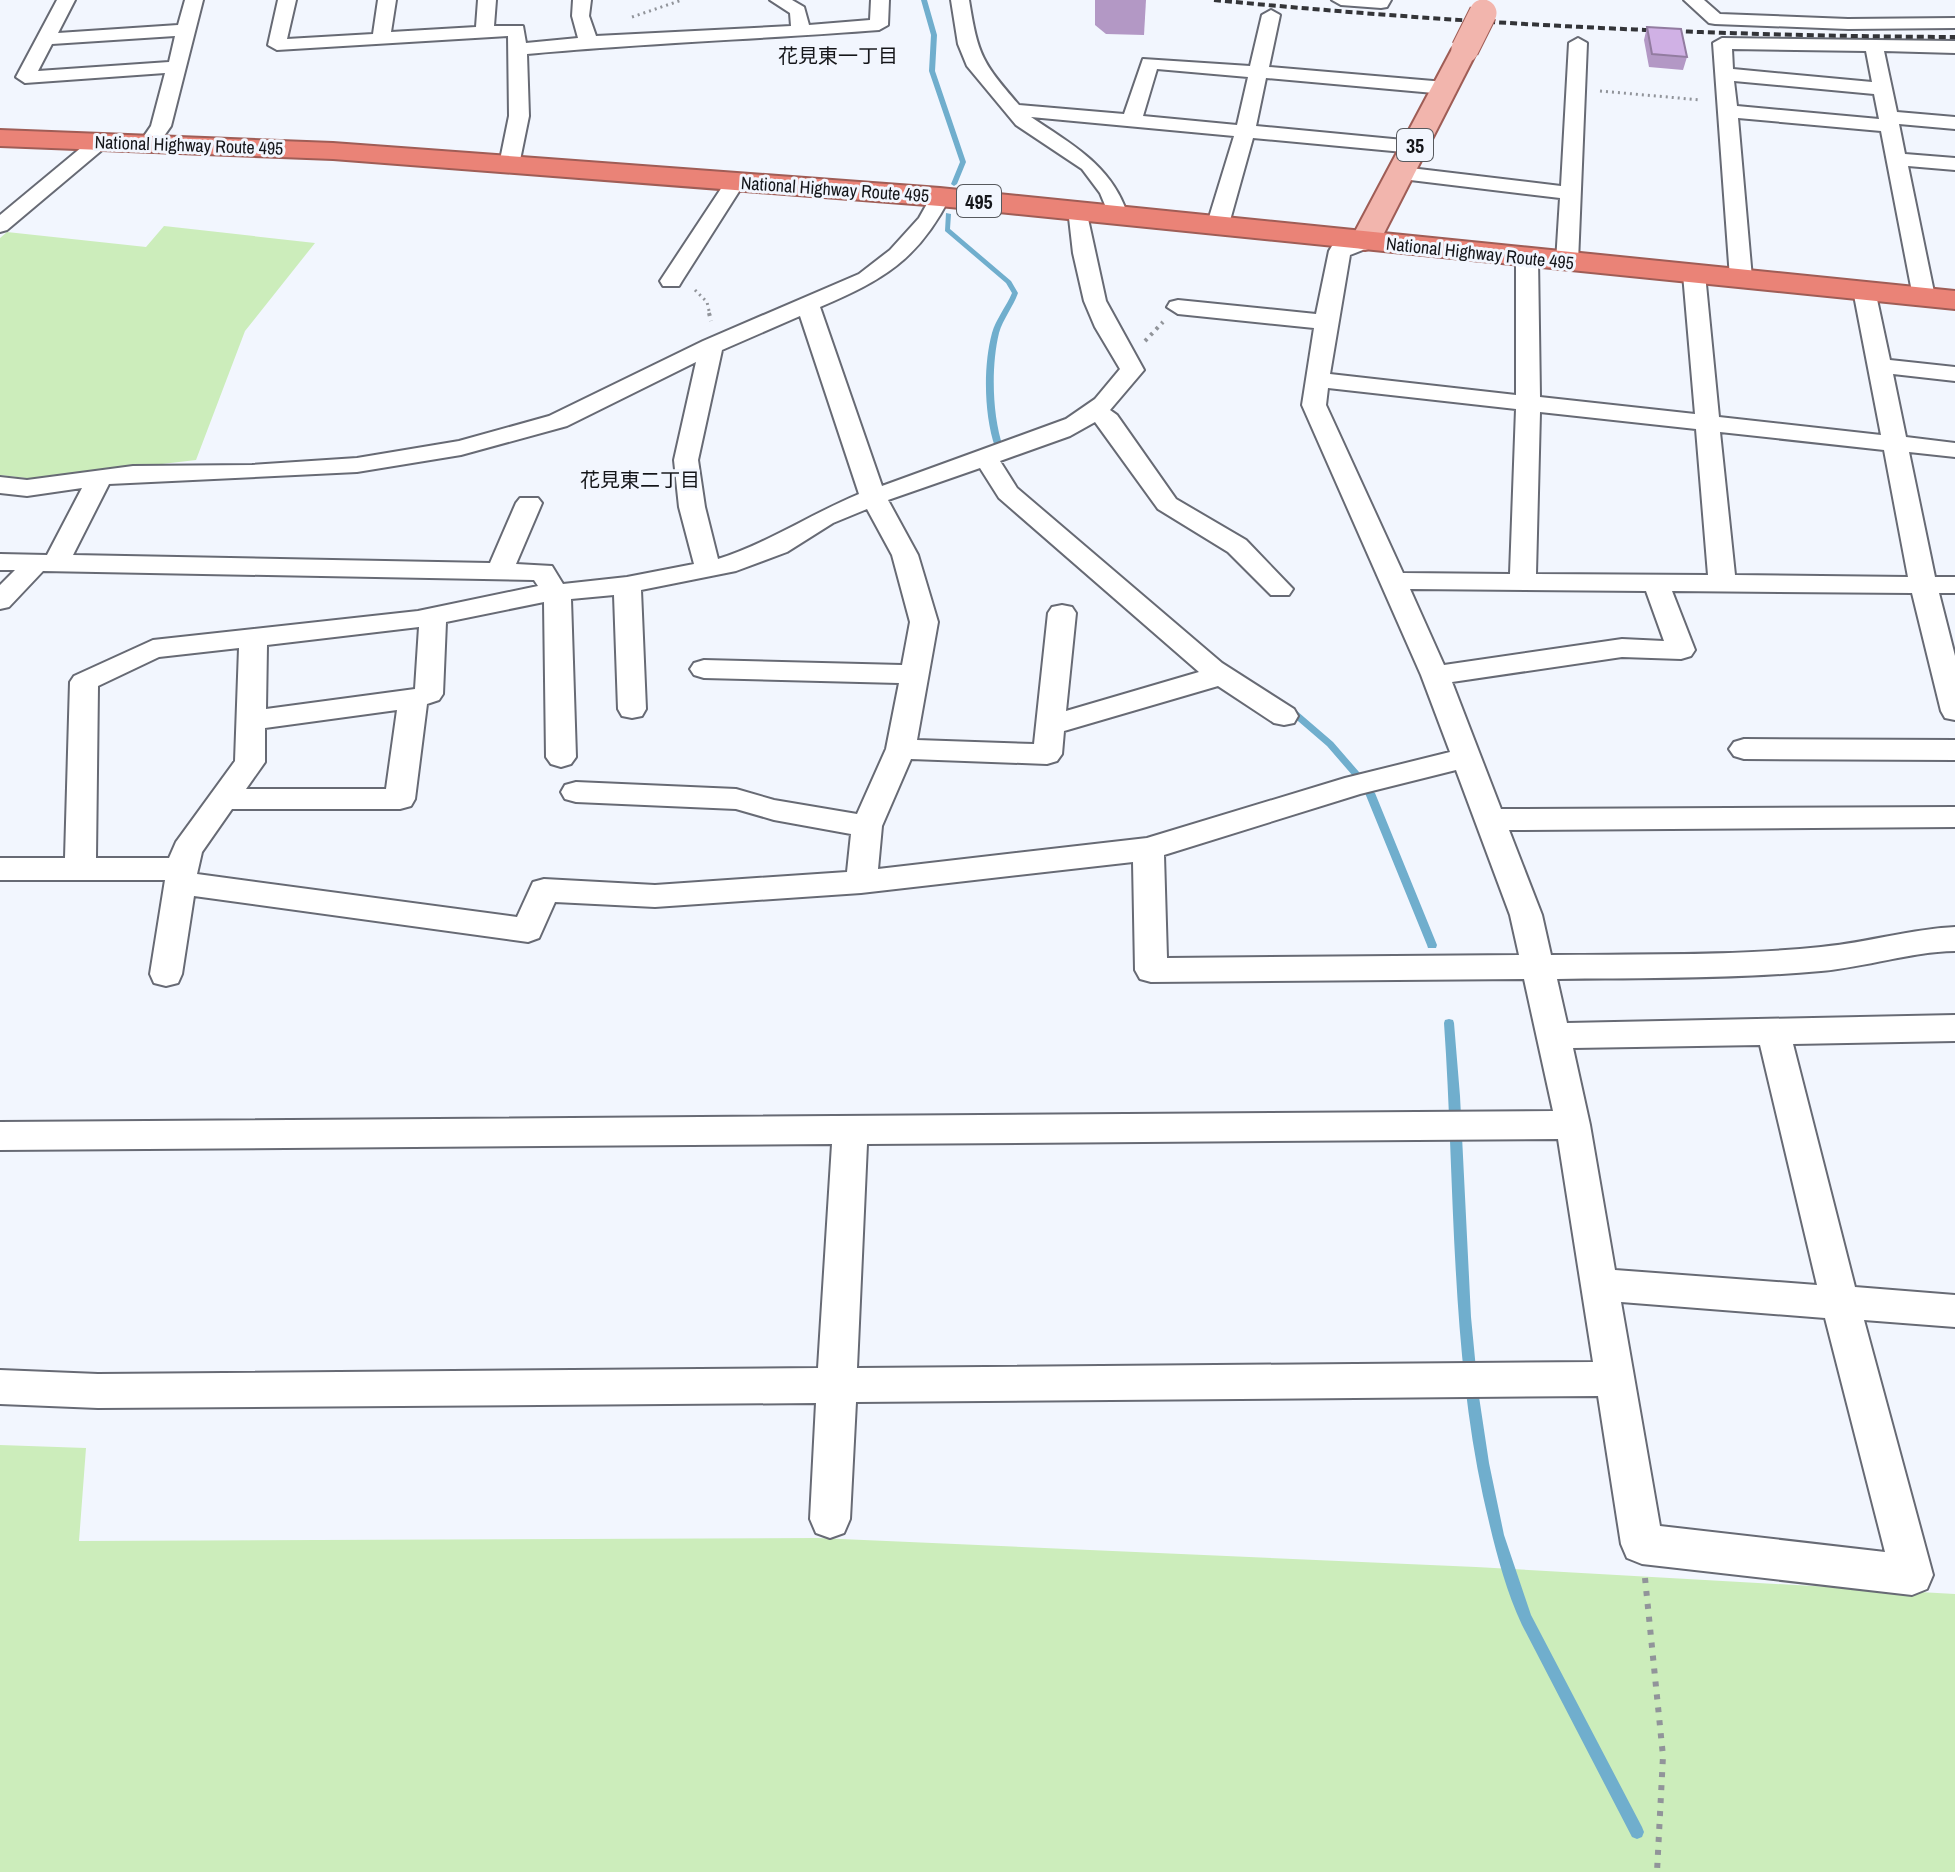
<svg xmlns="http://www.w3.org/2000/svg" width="1955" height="1872" font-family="'Archivo Narrow','Noto Sans JP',sans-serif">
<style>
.green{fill:#ccedbb}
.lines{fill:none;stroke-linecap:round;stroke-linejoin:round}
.stream{fill:#70aecd;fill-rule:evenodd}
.street-casing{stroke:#676a74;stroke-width:4}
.primary-casing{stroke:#9f5d56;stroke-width:4}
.highway-casing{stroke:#9f5d56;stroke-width:4}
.path-far2{stroke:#91949a;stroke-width:3;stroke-dasharray:2 4;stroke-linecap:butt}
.path-far1{stroke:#91949a;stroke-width:4;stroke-dasharray:3 5;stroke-linecap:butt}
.path{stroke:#91949a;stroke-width:6;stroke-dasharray:5 8;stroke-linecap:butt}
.street{fill:#fff;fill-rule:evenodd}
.primary{fill:#f2b5ad;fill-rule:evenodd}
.highway{fill:#ea8377;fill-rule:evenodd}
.rail{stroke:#333438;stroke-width:4;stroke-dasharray:7 4;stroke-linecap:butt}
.primary-bridge-casing{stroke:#9f5d56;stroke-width:29;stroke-linecap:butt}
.primary-bridge{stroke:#f2b5ad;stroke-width:27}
.wall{fill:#b398c5}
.building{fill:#d0b1e5;stroke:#927ca0;stroke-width:2}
.labels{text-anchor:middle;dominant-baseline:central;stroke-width:6;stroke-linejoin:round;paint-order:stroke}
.far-street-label{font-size:18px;fill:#15161a;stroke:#f2f6fe}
.far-neighbourhood-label{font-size:20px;fill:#15161a;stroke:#f2f6fe}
.shield{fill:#f2f6fe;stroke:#57595e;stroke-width:2}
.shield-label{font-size:20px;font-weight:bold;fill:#15161a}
</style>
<rect width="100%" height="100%" fill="#f2f6fe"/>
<g class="green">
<polygon points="164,226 315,243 245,331 196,460 34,479 0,475 0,238 7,232 146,247"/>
<polygon points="0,1445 86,1448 79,1541 818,1538 1476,1567 1955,1594 1955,1872 0,1872"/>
</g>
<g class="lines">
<g class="stream">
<polygon points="921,0 927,0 937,35 935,71 966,162 957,184 954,186 951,184 960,162 929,71 931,35"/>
<path d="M946,213L951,214L950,229L1011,281L1018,293C1013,307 1003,319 999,333C991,366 992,415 1003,447L999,449L995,447C984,415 983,366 992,333C996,319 1006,307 1012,293L1006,283L945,231Z"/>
<polygon points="1287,704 1290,705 1333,742 1359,772 1361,774 1359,776 1353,776 1327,746 1284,709 1283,707 1284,705"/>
<polygon points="1370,790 1375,793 1437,945 1436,948 1428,948 1427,945 1365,793"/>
<path d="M1449,1019L1453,1020L1454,1023L1460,1096L1471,1317L1478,1390L1489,1463L1504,1535L1531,1615L1642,1827L1644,1832L1642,1837L1637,1839L1632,1837L1522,1625C1503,1584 1493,1540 1483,1496C1450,1343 1455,1180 1444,1023L1445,1020Z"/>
</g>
<defs>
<g id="street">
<path d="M57,0H75L58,33L178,25L185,0H203L171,126L157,146L150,148L140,142L151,126L165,73L25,83L16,77ZM175,36L169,62L38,71L52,44Z"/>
<path d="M278,0H296L287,39L373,34L378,0H396L391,32L476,27L478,0H496L494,26H523L526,43L578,38L572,16L573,0H591L589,16L596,36L791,26L790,13L770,0H792L804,7L809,25L870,20L871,0H889L888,25L879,30C762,39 644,43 527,54L529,116L519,165L509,171L499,165L509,116L508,36L277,50L268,45Z"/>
<path d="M951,0H969C978,56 982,62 1019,105L1124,114L1143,59L1250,66L1262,15L1271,10L1280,15L1269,67L1445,82L1454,88L1445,94L1266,78L1256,126L1414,141L1424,147L1414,153L1253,138L1229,224L1218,230L1207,224L1234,136L1031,117C1071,144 1111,165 1127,213L1117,219L1110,217L1100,193L1082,169L1016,125L967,66L958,44ZM1157,69L1248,77L1237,125L1143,116Z"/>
<polygon points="1332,0 1391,0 1387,7 1381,8 1341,5"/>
<polygon points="1684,0 1704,0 1720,14 1848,19 1955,18 1955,28 1848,29 1715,24 1709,23"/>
<polygon points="1578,38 1587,43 1578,262 1567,268 1556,262 1560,198 1402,179 1392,173 1402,167 1561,186 1569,43"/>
<path d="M1722,38L1955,41V53L1884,51L1897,112L1955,117V129L1899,124L1905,154L1955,158V170L1908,166L1935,297L1932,302L1924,304L1913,297L1881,131L1738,118L1752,278L1749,283H1733L1730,278L1713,43ZM1732,49L1866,51L1872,82L1733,69ZM1734,81L1874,94L1879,119L1737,106Z"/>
<polygon points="101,135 111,141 108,145 7,230 0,232 0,215 94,137"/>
<polygon points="735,176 745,182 682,281 679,286 663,286 660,281 728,178"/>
<path d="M940,191L950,197C918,260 883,280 820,307L882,486L1066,419L1095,399L1120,369L1095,327L1084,301L1073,253L1068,209L1078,203L1085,205L1106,301L1144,370L1110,410L1117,415L1176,499L1246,540L1293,589L1289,595H1271L1228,552L1158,509L1095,422L1070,436L1000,461L1017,488L1222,663L1294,709L1298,716L1294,723L1284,725L1274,723L1218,686L1064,731L1062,754L1057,761L1047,764L911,759L882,826L878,869L1147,838L1345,778L1450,752L1421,675L1302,405L1314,328L1178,314L1167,307L1170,302L1178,300L1316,314L1329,251L1332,246L1365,235L1376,241L1373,246L1350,255L1330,374L1516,395V258L1527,252L1538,258L1540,397L1695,414L1683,274L1694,267L1705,274L1719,417L1881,435L1853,290L1864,283L1875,290L1890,360L1955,367V381L1893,374L1906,437L1955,443V457L1909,452L1935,577H1955V593H1939L1955,656V720L1945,718L1941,711L1912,593L1672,591L1695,650L1691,656L1681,659L1622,657L1452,682L1501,809L1955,807V827L1509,830L1542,915L1551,955C1641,954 1732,956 1821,947C1867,943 1909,929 1955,927V951C1909,952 1867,967 1821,971C1733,979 1645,978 1557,979L1567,1023L1955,1015V1041L1793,1044L1855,1287L1955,1295V1327L1864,1320L1933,1575L1927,1589L1912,1595L1642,1564L1627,1558L1621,1544L1598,1396L856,1402L850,1519L844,1533L830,1538L816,1533L810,1519L816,1403L98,1408L0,1404V1370L98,1374L818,1368L832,1144L0,1150V1122L1553,1111L1524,979L1151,982L1140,979L1135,970L1133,862L861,893L655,907L555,902L539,938L528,942L194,896L182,974L178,983L166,986L154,983L150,974L165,880H0V858H65L70,682L74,676L153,640L418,611L538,586L534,580L43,571L9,607L0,609V585L15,570H0V554L47,555L82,488L27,496L0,493V477L27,480L133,466L252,465L357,458L459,441L549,416L703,341L859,274L890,250L919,218L933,193ZM800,316L859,494C811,514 768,543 718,559L705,507L698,460L722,350ZM696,362L674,460L679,507L694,564L627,577L563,584L552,566L516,564L542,503L538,498H520L516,503L490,563L73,555L109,484L357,472L461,455L567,426ZM1328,388L1516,409L1510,574L1403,573L1326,405ZM1540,412L1696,429L1708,575L1536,574ZM1720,432L1884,450L1908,577L1735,575ZM980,468L999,498L1199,672L1066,711L1076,613L1072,607L1062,605L1052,607L1048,613L1034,744L917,740L938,622L918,555L888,500ZM867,509L892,555L910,622L902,665L704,660L694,663L690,669L694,675L704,678L899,683L886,749L857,814L774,800L736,789L576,782L565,785L561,792L565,799L576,802L736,809L774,820L851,834L847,872L655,885L544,879L533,882L517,917L197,874L202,852L232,809H400L411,806L415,799L427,704L439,700L443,694L446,622L544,602L546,757L551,764L561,767L571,764L576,757L571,599L614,595L618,709L622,716L632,718L642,716L646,709L641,590L736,571L787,552L833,523ZM1410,589L1646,591L1664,641L1622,639L1444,665ZM419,627L415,689L266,709L267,645ZM239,648L235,761L176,842L169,858H96L98,686L159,657ZM397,710L386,789H246L265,762V728ZM1456,770L1510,915L1519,955L1167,958L1164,855L1360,794ZM1760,1045L1817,1285L1615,1270L1590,1125L1573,1048ZM1558,1139L1593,1362L857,1368L867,1144ZM1621,1302L1825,1318L1885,1552L1660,1526Z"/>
<polygon points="1744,739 1955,740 1955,760 1744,759 1734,756 1729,749 1734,742"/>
</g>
<polygon id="primary" points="1465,41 1474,44 1478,49 1380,241 1375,247 1365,250 1355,247 1350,241 1452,49 1456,44"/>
<polygon id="highway" points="0,130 333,143 940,188 1955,291 1955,309 940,206 333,159 0,146"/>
</defs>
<use href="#street" class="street-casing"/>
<use href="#primary" class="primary-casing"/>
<use href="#highway" class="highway-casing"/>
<g class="path-far2">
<polyline points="632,17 682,0"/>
<polyline points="1600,91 1701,100"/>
<polyline points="695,290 707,302 710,315"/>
</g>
<g class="path-far1">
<polyline points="709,313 711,321"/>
<polyline points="1145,341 1163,322"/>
</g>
<polyline class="path" points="1645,1578 1663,1756 1657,1872"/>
<use href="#street" class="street"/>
<use href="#primary" class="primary"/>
<use href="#highway" class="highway"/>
<path class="rail" d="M1214,0C1461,24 1707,36 1955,37"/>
<defs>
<polyline id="primary-bridge" points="1465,49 1483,13"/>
</defs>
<use href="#primary-bridge" class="primary-bridge-casing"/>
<use href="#primary-bridge" class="primary-bridge"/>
</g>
<g class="wall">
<polygon points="1095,0 1146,0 1144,35 1106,34 1095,25"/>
<polygon points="1647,27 1687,57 1683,70 1649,67 1644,40"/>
</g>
<polygon class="building" points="1647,27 1681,29 1687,57 1652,54"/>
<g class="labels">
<g class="far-street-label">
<text transform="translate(189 145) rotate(2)">National Highway Route 495</text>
<text transform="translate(835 189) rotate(4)">National Highway Route 495</text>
<text transform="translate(1480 253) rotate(6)">National Highway Route 495</text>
</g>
<g class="far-neighbourhood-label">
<text x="838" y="55">花見東一丁目</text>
<text x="640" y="479">花見東二丁目</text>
</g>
<g class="shield">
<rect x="1397" y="129" width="36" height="32" rx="6"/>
<rect x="957" y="185" width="44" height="32" rx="6"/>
</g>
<g class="shield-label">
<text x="1415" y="145">35</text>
<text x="979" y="201">495</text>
</g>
</g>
</svg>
